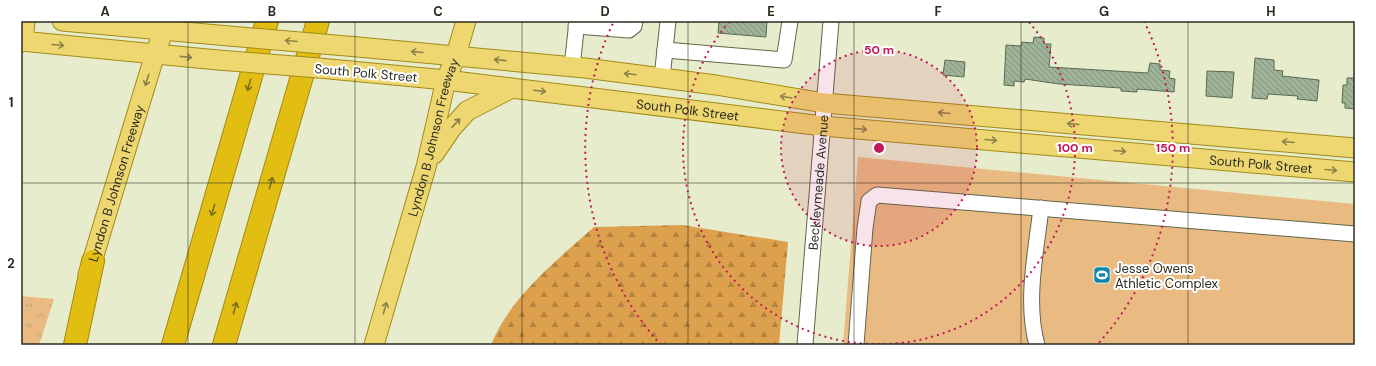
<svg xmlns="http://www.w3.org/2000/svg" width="1376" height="366" font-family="'DM Sans',sans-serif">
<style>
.grass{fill:url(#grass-tufts)}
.forest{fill:url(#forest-firs)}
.park{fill:#e9bb82}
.building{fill:url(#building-back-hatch);stroke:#586b52}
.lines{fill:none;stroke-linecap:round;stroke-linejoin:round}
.minor-casing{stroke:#62674a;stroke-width:17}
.major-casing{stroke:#a28a17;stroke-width:21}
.highway-casing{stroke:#a28a17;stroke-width:24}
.minor{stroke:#fff;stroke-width:15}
.major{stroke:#eed771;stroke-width:19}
.highway{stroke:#e2bd12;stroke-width:22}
.major-bridge-casing{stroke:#a28a17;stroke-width:21;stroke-linecap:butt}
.major-bridge{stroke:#eed771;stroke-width:19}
.oneway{stroke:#8c8248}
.oneway2{stroke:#7d6d19}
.grid{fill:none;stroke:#2a2c1f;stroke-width:1;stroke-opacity:0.55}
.ring{fill:none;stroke:#c2185b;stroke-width:2;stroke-dasharray:2 4}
.labels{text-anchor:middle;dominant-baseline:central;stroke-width:4;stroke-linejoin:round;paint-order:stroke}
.street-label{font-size:13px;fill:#2a2c1f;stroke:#fff}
.poi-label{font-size:13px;fill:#2a2c1f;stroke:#fff;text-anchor:start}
.centre{fill:#c2185b;stroke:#fff;stroke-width:2}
.ring-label{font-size:12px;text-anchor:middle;font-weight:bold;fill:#c2185b;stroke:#fff;stroke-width:4;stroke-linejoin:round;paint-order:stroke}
.neatline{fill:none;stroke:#2a2c1f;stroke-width:1.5}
.grid-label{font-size:13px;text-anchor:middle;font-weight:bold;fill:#2a2c1f}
</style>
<defs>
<pattern id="grass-tufts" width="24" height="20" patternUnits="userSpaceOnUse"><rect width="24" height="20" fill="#e9bb82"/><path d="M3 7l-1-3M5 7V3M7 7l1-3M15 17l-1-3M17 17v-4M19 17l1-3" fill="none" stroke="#c8a170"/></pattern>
<pattern id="forest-firs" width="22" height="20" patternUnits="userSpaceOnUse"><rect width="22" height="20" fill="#dda04d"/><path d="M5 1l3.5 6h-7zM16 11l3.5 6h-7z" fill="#b3833f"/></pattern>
<pattern id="building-back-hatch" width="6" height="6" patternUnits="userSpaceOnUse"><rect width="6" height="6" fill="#9eb398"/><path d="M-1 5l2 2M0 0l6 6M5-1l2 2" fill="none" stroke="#81927b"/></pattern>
</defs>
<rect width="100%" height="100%" fill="#e7edcc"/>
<polygon class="grass" points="21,296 54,299 39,345 21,345"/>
<path class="forest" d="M682,225L788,242L779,345H491C510,297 556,261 594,227Z"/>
<polygon class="park" points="858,157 1355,204 1355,345 843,345"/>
<g class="building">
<polygon points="719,21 767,21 766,37 718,33"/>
<polygon points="1034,37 1044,38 1044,44 1051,44 1049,67 1148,73 1150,63 1160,64 1160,70 1170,71 1169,78 1175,79 1174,92 1137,89 1137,92 1121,91 1121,88 1059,84 1025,79 1024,82 1014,81 1014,86 1004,85 1006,45 1021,46 1022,42 1033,43"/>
<polygon points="1255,58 1274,60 1274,70 1283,71 1282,76 1319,80 1317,101 1297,99 1298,96 1268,94 1267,99 1252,98"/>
<polygon points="945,60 965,62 964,77 943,75"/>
<polygon points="1207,71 1234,72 1232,98 1206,96"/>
<polygon points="1347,78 1355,78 1355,109 1345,108 1345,103 1342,103 1343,85 1347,85"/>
</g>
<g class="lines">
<defs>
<g id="minor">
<polyline points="576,26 629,30 634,26 635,21"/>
<polyline points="665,50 784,60 790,21"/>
<polyline points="572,67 577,21"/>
<polyline points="662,78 668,21"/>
<path id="s1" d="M805,345L831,21"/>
<polyline points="856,345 865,228 869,201 877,195 1355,234"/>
<path d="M1037,345C1025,302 1036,252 1041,208"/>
</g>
<g id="major">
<polyline points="62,21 229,36"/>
<polyline points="21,41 218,60"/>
<polyline points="23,42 25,21"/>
<polyline points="358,47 585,68 716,85 824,103 1355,148"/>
<path id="s2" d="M319,68L446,80L823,126L1355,172"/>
<polyline points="434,154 451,129 467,111 512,88"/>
<path id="s3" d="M88,275L155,54L167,21"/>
<path id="s4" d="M374,345L426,167L446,80L456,55L466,21"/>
</g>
<g id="highway">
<polyline points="75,345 93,261"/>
<polyline points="173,345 267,21"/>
<polyline points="224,345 318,21"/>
</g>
</defs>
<use href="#minor" class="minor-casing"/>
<use href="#major" class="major-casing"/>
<use href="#highway" class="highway-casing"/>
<use href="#minor" class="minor"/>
<use href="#major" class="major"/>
<use href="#highway" class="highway"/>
<defs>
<g id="major-bridge">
<polyline points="229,36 358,47"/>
<polyline points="218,60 319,68"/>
</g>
</defs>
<use href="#major-bridge" class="major-bridge-casing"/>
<use href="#major-bridge" class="major-bridge"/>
</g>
<defs><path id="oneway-shaft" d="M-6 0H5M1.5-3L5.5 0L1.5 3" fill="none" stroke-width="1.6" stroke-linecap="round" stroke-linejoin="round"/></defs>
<g class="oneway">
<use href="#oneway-shaft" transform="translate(291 41) rotate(-175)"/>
<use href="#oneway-shaft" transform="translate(58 45) rotate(5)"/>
<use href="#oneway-shaft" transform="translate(417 52) rotate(-175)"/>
<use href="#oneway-shaft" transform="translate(186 57) rotate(6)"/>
<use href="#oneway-shaft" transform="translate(500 60) rotate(-174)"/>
<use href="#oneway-shaft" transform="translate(630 74) rotate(-173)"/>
<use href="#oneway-shaft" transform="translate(147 80) rotate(107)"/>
<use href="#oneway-shaft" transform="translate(540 91) rotate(7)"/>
<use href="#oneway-shaft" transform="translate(786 97) rotate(-171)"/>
<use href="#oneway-shaft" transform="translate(944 113) rotate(-175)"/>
<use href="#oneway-shaft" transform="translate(456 123) rotate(-47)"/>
<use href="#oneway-shaft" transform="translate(1073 124) rotate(-175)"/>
<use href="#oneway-shaft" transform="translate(861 129) rotate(5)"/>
<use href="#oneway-shaft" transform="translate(991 140) rotate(5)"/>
<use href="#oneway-shaft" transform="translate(1288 142) rotate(-175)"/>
<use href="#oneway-shaft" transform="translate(1120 151) rotate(5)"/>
<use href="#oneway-shaft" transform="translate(1331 170) rotate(5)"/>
<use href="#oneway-shaft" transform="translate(385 308) rotate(-74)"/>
</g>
<g class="oneway2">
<use href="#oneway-shaft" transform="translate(249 85) rotate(106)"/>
<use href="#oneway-shaft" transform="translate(271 183) rotate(-74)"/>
<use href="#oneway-shaft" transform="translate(213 210) rotate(106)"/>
<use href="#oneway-shaft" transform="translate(235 308) rotate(-74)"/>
</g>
<path class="grid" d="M188,21V345M355,21V345M522,21V345M688,21V345M854,21V345M1021,21V345M1188,21V345M21,183H1355"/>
<circle cx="879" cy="148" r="98" fill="#c2185b" fill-opacity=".12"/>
<g class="ring">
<circle cx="879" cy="148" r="98"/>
<path d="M1029 22A196 196 0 1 1 729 22"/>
<path d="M661 345A294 294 0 0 1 614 21M1144 21A294 294 0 0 1 1097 345"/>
</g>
<defs>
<symbol id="stadium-square" viewBox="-11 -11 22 22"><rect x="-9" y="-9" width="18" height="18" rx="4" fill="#1084aa" stroke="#fff"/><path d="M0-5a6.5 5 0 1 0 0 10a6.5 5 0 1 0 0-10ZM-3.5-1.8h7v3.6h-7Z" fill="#fff"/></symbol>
</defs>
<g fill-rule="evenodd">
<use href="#stadium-square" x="1092" y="265" width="20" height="20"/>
</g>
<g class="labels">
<g class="street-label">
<text transform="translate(366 73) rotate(5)">South Polk Street</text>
<text stroke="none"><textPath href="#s2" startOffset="371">South Polk Street</textPath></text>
<text stroke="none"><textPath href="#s4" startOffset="216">Lyndon B Johnson Freeway</textPath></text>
<text stroke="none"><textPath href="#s2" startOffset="947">South Polk Street</textPath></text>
<text stroke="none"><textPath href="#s3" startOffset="96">Lyndon B Johnson Freeway</textPath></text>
<text stroke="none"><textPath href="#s1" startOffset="163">Beckleymeade Avenue</textPath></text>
</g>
<g class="poi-label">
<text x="1115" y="268">Jesse Owens<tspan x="1115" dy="15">Athletic Complex</tspan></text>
</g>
</g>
<circle cx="879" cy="148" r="6" class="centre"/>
<g class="ring-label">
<text x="879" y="54">50 m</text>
<text x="1075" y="152">100 m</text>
<text x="1173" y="152">150 m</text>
</g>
<rect width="1376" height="366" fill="none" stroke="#ffffff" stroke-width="44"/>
<rect x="22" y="22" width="1332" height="322" class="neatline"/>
<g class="grid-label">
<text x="105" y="16">A</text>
<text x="272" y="16">B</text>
<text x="438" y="16">C</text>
<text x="605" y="16">D</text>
<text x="771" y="16">E</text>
<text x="938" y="16">F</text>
<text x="1104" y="16">G</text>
<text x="1271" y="16">H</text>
<text x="11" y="107">1</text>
<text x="11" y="268">2</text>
</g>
</svg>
